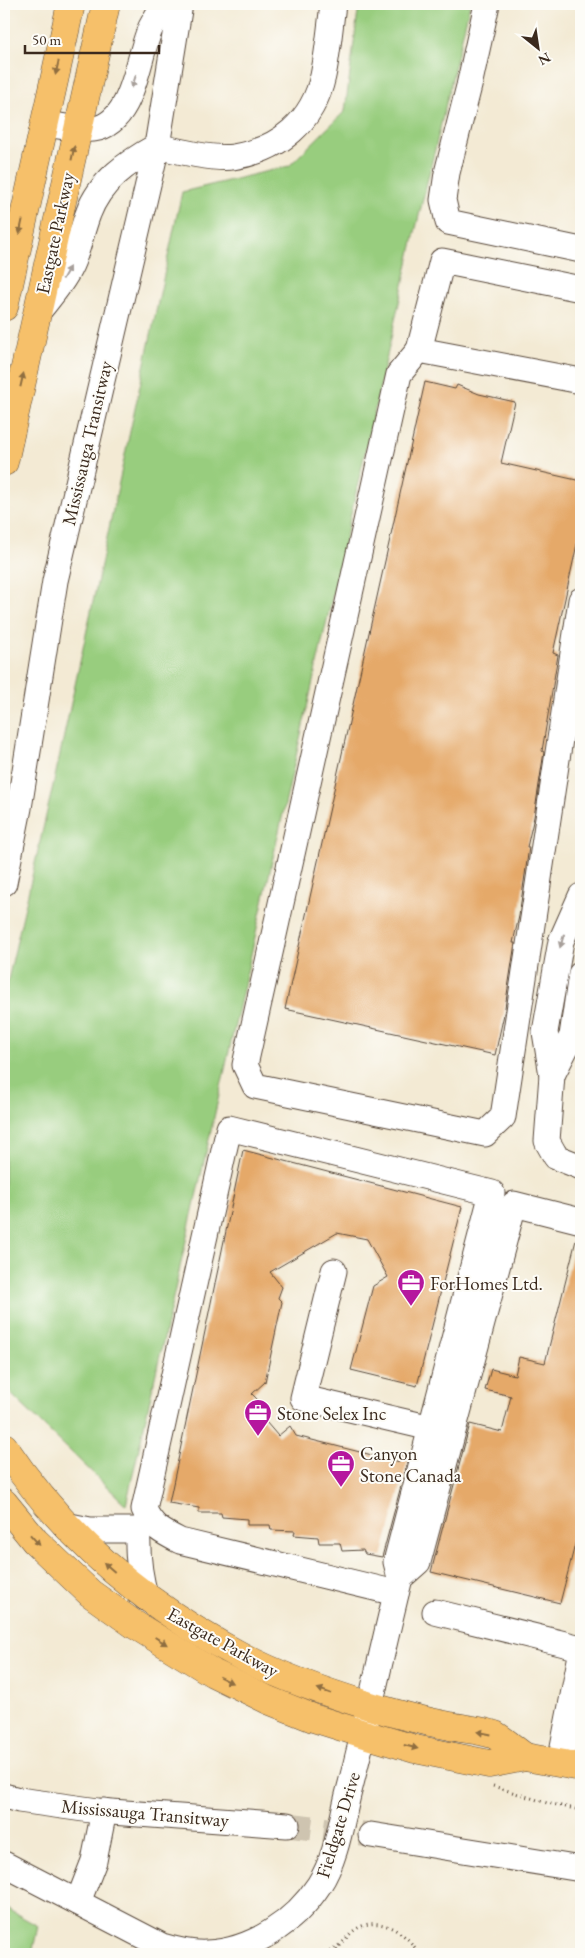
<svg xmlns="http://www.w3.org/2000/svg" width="585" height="1958" font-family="'EB Garamond',serif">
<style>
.green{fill:#98cd7e;stroke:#6a7c4e}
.building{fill:#e5a969}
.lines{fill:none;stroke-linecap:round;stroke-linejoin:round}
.minor-tunnel{stroke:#cec4b0;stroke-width:25;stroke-dasharray:25 12;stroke-linecap:butt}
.minor-casing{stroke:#574739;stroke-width:27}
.major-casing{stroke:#574739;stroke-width:29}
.path{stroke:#574739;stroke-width:3;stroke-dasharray:1 4;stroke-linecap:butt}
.minor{stroke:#fff;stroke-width:25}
.major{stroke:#f6c06b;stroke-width:28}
.oneway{fill:#8f6e41}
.oneway2{fill:#a79f9a}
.labels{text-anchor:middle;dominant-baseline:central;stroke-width:4;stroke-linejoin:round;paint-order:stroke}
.street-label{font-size:19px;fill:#3b2a1e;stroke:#fdfcf7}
.poi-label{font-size:19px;fill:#3b2a1e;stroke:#fdfcf7;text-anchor:start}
</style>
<rect width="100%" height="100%" fill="#fdfcf7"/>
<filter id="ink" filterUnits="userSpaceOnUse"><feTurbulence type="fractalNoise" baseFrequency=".02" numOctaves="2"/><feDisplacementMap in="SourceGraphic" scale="10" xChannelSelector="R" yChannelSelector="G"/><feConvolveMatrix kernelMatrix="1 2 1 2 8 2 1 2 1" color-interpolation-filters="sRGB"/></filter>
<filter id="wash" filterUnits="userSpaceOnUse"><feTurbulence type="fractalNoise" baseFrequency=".0096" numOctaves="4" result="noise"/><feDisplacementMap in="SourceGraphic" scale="20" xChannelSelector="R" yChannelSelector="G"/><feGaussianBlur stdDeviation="1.12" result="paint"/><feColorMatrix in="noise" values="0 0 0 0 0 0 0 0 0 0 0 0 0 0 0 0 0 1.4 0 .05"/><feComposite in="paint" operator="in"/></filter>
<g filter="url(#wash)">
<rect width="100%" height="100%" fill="#f3ead4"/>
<g class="green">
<polygon points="359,4 470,4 416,228 126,1505 12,1395 4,1377 4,997 55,777 182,192 289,166 345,111"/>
<polygon points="4,1907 38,1926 32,1954 4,1954"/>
</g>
<g id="blocks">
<g class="building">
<polygon points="425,382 455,389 457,385 479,394 515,402 501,463 581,481 581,526 553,653 558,655 542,751 544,752 534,817 527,847 529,847 519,916 513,943 515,943 504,1014 495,1055 285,1009"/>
<polygon points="243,1150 462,1207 417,1386 351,1370 373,1286 388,1277 367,1239 337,1233 270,1272 282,1287 278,1298 282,1302 265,1382 252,1394 261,1403 254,1408 278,1436 290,1426 296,1436 400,1462 401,1453 409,1456 382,1557 365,1554 363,1550 342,1551 340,1543 319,1543 318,1537 294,1535 295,1531 271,1530 270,1525 247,1525 247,1519 222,1517 221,1513 199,1513 199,1508 169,1503"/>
<polygon points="576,1240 581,1240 581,1530 579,1529 560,1603 431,1572 470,1424 502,1432 511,1396 485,1390 491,1369 515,1375 519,1357 545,1363"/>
</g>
</g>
</g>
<g filter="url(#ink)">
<use href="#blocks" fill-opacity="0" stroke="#574739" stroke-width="1"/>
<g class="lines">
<polyline class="minor-tunnel" points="287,1825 371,1835"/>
<defs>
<g id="minor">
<polyline points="487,4 469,86 447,173 443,200 448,222 581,250"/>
<path d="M44,124C58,125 81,131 94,129C135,122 137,56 151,27C155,19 160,11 165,4"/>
<path d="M38,312C49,298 61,285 69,269C78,252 81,232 88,214C100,181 128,162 157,146C177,151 214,160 233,157C279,150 313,122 323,76C328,52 330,28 333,4"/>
<polyline points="419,350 442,261 581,289"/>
<polyline points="581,381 419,350 399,374 245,1065 255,1086 485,1134 503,1117 581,600"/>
<polyline points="4,883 19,808 55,581 157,146 180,4"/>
<polyline points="581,896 561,941 545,1032 552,1075 547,1141 556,1157 581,1167"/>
<polyline points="552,1075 572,1036 581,974"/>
<polyline points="334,1271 303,1398 431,1428"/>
<polyline points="65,1525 90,1530 138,1530 150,1521"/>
<path d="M138,1530C137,1554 139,1575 146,1598"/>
<path d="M396,1593L180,1541C162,1532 152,1527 144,1509L229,1128L492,1193L396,1562L400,1578"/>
<polyline points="435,1612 581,1648"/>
<polyline points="560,1762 581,1655"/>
<polyline points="4,1796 19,1800 98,1811 287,1825"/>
<polyline points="371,1835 581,1869"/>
<path d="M4,1864L162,1946C177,1950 191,1954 207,1953C252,1951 295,1922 319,1885C336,1859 341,1824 348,1795C367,1723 382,1650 400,1578L418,1562L514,1204L581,1221"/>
<polyline points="78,1902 94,1861 104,1811"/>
</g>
<g id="major">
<polyline points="4,307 71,4"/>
<polyline points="4,462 106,4"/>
<path d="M4,1447C64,1537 147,1607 243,1657C283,1678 327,1693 370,1706C396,1714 423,1721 450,1726C463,1729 484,1730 495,1735C505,1741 515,1750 525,1757"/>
<polyline points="4,1503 35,1541 90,1593 135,1625 213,1673 268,1700 313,1718 364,1734 415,1749 489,1764 525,1757 581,1767"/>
</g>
</defs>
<use href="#minor" class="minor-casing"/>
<use href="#major" class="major-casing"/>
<g class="path">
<polyline points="493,1786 547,1803 581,1810"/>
<polyline points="326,1954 339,1945"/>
<path d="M334,1954C339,1947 345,1939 351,1933C375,1911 407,1932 419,1954"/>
</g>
<use href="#minor" class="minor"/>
<use href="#major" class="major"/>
</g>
<defs><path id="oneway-solid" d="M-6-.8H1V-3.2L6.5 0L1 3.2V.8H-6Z" transform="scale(1.25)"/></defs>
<g class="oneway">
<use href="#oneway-solid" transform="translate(57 68) rotate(103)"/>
<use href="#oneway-solid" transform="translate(73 153) rotate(-78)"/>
<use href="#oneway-solid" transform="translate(21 227) rotate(102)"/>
<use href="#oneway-solid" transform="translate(22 380) rotate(-77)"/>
<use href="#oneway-solid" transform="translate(35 1540) rotate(48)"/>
<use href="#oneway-solid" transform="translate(109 1567) rotate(-139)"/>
<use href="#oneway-solid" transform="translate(161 1641) rotate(32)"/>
<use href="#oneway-solid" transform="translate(226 1680) rotate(26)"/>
<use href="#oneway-solid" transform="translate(324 1691) rotate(-160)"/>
<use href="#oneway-solid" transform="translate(484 1733) rotate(-169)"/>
<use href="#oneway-solid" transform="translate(411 1747) rotate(15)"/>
</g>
<g class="oneway2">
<use href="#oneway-solid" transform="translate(134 81) rotate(108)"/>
<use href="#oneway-solid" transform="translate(66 273) rotate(-61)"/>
<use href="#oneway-solid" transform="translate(562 941) rotate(107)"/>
</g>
</g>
<defs>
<symbol id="office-pin" viewBox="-11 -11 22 30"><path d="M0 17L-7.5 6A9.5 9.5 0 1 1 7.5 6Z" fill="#b5179e" stroke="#fdfcf7"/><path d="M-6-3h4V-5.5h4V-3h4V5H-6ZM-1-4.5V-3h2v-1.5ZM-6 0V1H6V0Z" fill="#fff"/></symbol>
</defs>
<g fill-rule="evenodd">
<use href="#office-pin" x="395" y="1267" width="32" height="43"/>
<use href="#office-pin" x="242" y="1397" width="32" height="43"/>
<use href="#office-pin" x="325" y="1448" width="32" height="43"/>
</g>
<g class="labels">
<g class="street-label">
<text transform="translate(55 233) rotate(-78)">Eastgate Parkway</text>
<text transform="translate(87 443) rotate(-77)">Mississauga Transitway</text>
<text transform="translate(223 1642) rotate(29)">Eastgate Parkway</text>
<text transform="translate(145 1813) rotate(5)">Mississauga Transitway</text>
<text transform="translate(338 1825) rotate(-73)">Fieldgate Drive</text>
</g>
<g class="poi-label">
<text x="430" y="1283">ForHomes Ltd.</text>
<text x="277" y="1413">Stone Selex Inc</text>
<text x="360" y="1453">Canyon<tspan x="360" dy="22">Stone Canada</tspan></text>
</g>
</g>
<rect width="585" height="1958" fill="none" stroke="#fdfcf7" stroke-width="20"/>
<g transform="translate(538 48) rotate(150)" stroke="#fdfcf7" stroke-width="4" paint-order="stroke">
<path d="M0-4L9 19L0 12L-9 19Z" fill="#3b2a1e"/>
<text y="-8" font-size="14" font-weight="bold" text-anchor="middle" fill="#3b2a1e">N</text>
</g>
<path d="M25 45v8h134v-8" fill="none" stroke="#3b2a1e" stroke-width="2.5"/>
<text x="32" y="45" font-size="15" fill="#3b2a1e" stroke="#fdfcf7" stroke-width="4" paint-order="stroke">50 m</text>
</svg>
